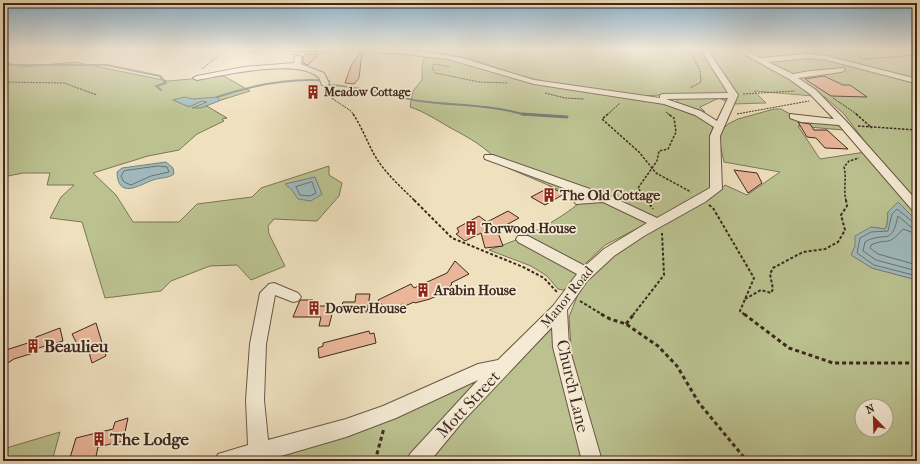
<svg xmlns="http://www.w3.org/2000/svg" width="920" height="464" font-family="'IM FELL French Canon',serif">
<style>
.green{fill:#bbc290;stroke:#7c7657;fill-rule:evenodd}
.water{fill:#9fbabc;stroke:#78807d}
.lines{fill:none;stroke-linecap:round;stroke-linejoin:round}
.shore{stroke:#6e726d;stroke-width:1}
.stream-far1{stroke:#78807d;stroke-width:2}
.stream{stroke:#78807d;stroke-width:3}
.building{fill:#eab699;stroke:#3d291e}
.minor-casing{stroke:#6a5746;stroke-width:2}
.path-far3{stroke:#3d291e;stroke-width:1;stroke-dasharray:2 1;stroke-linecap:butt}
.path-far2{stroke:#3d291e;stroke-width:1.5;stroke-dasharray:2.5 1.5;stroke-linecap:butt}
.path-far1{stroke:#3d291e;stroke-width:2;stroke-dasharray:3 2;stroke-linecap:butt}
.path{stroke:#3d291e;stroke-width:3;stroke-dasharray:4 3;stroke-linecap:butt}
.minor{fill:#f5ebd5;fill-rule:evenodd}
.labels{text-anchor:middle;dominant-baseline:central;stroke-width:3.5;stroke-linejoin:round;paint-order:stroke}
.far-poi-label{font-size:12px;font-weight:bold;fill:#3d291e;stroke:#f5ebd5;text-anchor:start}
.poi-label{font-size:14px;font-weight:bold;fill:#3d291e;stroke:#f5ebd5;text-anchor:start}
.street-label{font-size:14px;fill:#3d291e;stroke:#f5ebd5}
.near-poi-label{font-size:17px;font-weight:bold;fill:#3d291e;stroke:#f5ebd5;text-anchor:start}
.near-street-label{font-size:17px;fill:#3d291e;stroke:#f5ebd5}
</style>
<rect width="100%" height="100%" fill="#efe0be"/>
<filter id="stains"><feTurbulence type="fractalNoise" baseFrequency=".005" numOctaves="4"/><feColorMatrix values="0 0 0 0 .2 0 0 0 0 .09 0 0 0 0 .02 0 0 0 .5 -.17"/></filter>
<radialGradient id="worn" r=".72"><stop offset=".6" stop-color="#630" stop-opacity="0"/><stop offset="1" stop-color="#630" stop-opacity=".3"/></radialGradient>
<g class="green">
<path d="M367,49H917V221L898,203L888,212L887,225L885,229L871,227L855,246L852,255L872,268L917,280V461H601L572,360L569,317L580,289L602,257L688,211L716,194L725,185L747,195L780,172L724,162L719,139L721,131L728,124L738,119L774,109H781L790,114L833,120L843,130L798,126L820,159L872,151L844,114L825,97L754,91L766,103L732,104L719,98L700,107L705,112L675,104L681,94L641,96L550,83L511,73L470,58L392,49ZM862,406H886V430H862Z"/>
<path d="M425,55C434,56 443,57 452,59C475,65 498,75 522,80C559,87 696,97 713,128L710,135L711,185L704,194L605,245L586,263L570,288L563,290L558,289L547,276L531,266L489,250C522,239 556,223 583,200L501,165C487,147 469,138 449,127C435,119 425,112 410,107L413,91L422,80V66Z"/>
<polygon points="3,62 23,67 75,62 168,81 224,76 250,91 205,105 227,118 222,119 224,121 197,134 179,150 148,156 93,173 116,195 133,222 179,222 197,204 252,197 261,188 329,166 329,175 342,183 339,196 317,221 274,219 268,226 269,234 285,266 251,280 237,265 210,266 171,281 161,291 105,298 82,222 50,218 61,197 74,185 47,185 50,173 23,173 3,177"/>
<polygon points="555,325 584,461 424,461"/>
<polygon points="486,375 408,461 246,461"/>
<polygon points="60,432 52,461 3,461 3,449"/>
</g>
<g class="water">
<polygon points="185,97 193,99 218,97 219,101 201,108 192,108 207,102 202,101 189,107 173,100"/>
<path d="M166,162L173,168L174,174C167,179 161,177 153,180C139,185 118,200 117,172L122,168Z"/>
<polygon points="315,177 322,194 311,201 298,199 292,190 285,184"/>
<polygon points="898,202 917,221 917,280 872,268 851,255 855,246 855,236 871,227 885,229 887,225 888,212"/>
</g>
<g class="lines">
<g class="shore">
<polygon points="158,166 167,167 169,172 151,176 131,185 124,182 121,176 124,171"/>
<polygon points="312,182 316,193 310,196 300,195 296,187"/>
<polyline points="917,223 913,222 897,209 892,214 888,231 871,232 860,238 857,253 874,265 917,276"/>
<path d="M917,228L911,227L898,216C891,248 885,230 865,242L863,251L876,260L917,271"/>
<path d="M917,234L903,229C887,248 888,237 871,245L870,248L878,254L917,265"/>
</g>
<g class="stream-far1">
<polyline points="3,65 107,65 160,76 166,83 156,86 161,90"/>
<path d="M217,97C253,85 291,77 329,81V85C360,86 389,96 419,101C455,106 491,104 525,115"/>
</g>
<polyline class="stream" points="522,114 567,117"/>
</g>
<g class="building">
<polygon points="360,53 362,53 359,78 354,84 345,83 351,66"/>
<polygon points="306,54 319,54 308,65 303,63 303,57"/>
<polygon points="824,76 843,85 850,85 867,97 831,96 805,79"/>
<polygon points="798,122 810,124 814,130 827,130 848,149 825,148 816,138 807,137"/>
<polygon points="734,170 757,173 762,183 748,193"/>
<polygon points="550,187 564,194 545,205 531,197"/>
<polygon points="508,211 519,218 497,230 503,246 485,248 481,233 465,241 456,234 459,232 457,228 479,216 487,222"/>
<polygon points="455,261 469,274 451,283 452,284 445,292 430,299 415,303 414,302 405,306 403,304 388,311 378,300 411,284 414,288 447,273"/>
<polygon points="356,294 370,294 367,312 340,312 343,302 355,302"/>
<polygon points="300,300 313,300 312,306 334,306 329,326 319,326 321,317 293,317"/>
<polygon points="96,323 106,356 92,363 86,342 78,346 72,334"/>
<polygon points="60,328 63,341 35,349 36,337"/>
<polygon points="369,331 370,334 374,333 376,343 319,358 318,348 323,346 323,343"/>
<polygon points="34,341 33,353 14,359 3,366 3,351"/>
<polygon points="128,418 123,441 98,447 95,461 69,461 76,438 113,429 115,422"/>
</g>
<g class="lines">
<defs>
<g id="minor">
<path d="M220,49H393L427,52L462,58L534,80L660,98V95L663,94L728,93C719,77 709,65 701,49H707L738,95L720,136L722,189L705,202L644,236L614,256L587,281L567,310L569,347L602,461H582L553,347L552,327L464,420L430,461H407L410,454L478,380L396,418L346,437L264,461H215L218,454L248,445L246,400L250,344L260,293L269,284L274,283L298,293L301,297L298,301L293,302L275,295L266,344L264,400L268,440L346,419L383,406L478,364L498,360L553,306L577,274L518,242L516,239L518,236H528L585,266L604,249L647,223L603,202L576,204L574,201L576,198L588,197L485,159L484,157L485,155H493L610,196L657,218L710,188V136L714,127L695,115L664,104L534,84L448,59L404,54L358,51H223ZM728,98L717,121L701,111L666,99Z"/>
<polygon points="735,49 743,49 760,58 808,54 827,56 917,79 917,83 915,83 827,60 808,58 768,62 793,74 810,71 844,68 845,70 841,72 798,78 816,90 846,121 917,201 917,212 913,211 839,125 801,122 790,118 790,114 834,119 810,94 789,79"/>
<path d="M295,55L302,57L301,64L324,73L329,83L328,85H322C321,83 320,78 318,77C298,58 223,75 197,80L193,78L197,76L244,67L294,63Z"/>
</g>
</defs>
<use href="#minor" class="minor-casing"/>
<g class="path-far3">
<polyline points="689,49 700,71 701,82 690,88"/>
<polyline points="850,49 863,59"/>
<polyline points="864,59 917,55"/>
<polyline points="434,64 432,68 435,73 479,82 508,83"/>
<polyline points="435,64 450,67"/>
<polyline points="202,69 219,55"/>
<polyline points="3,82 64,83 97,95"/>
<polyline points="327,89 327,95 351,111 354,115"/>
<polyline points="545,93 565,98 584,99"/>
<polyline points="743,94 795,91"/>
<polyline points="833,98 858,115"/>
<polyline points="666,112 670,115"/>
<polyline points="737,114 809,101"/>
<polyline points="607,115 620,103"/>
</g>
<g class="path-far2">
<path d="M353,114C362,127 367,142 375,156C385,173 401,187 415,201"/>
<polyline points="608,114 602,119 639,152 656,173 691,192"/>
<polyline points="856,114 872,128"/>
<polyline points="858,126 917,130"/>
<polyline points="647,201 638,188 657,161 659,151 668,149 676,132 674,118 668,114"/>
<path d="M846,201C843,189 847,178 844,167L849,161L859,158"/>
</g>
<g class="path-far1">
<polyline points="414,200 452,238 523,267 544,278 557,292"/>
<polyline points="647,200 653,209"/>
<polyline points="709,205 713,208 754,278 740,311 745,315"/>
<polyline points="745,299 761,290 771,293 773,289 770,274 773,268 803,252 825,249 838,242 845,230 841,215 847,206 846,200"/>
<polyline points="580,301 603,315"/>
<polyline points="633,315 664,275 662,233"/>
</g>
<g class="path">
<polyline points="601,314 610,319 626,324 658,346 677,366 699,403 747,461"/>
<polyline points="744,314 789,348 833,363 917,363"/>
<polyline points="626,324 634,314"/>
<polyline points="375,461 384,428"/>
</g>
<use href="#minor" class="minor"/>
</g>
<linearGradient id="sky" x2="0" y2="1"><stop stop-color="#8bb6d6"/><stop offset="0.43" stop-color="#f8f1e2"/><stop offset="1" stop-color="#f8f1e2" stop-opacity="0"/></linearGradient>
<rect width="920" height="114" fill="url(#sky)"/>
<defs>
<symbol id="building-bare" viewBox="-9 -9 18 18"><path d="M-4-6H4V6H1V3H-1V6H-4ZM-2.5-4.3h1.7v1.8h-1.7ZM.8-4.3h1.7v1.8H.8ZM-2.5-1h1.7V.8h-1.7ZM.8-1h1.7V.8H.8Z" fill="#8f2418" stroke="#f5ebd5" stroke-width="2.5" paint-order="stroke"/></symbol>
</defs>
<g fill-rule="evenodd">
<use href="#building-bare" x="303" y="82" width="20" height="20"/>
<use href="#building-bare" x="539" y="185" width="20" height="20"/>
<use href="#building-bare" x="461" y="218" width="20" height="20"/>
<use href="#building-bare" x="413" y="280" width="20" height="20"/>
<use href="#building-bare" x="304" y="298" width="20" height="20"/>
<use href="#building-bare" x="23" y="336" width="20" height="20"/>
<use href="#building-bare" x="89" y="429" width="20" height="20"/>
</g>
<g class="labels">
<g class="far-poi-label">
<text x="324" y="92">Meadow Cottage</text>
</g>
<g class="poi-label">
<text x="560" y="195">The Old Cottage</text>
<text x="482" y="228">Torwood House</text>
<text x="434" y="290">Arabin House</text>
<text x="325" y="308">Dower House</text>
</g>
<g class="street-label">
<text transform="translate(567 297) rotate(-51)">Manor Road</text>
</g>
<g class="near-poi-label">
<text x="44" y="346">Beaulieu</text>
<text x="110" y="439">The Lodge</text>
</g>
<g class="near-street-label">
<text transform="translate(573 386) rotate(77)">Church Lane</text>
<text transform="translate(468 404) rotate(-47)">Mott Street</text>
</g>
</g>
<rect width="920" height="464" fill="none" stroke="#efe0be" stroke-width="16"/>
<rect x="4" y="4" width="912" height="456" fill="none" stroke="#3d291e" stroke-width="2"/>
<rect x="8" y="8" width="904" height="448" fill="none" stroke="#3d291e"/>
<g transform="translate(874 418) rotate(337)"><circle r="19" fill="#f5ebd5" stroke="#ab9d8c"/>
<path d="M0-3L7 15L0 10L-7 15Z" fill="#8f2418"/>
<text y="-6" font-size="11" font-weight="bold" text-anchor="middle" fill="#3d291e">N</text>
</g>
<rect width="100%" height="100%" filter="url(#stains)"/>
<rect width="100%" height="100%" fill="url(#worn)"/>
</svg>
